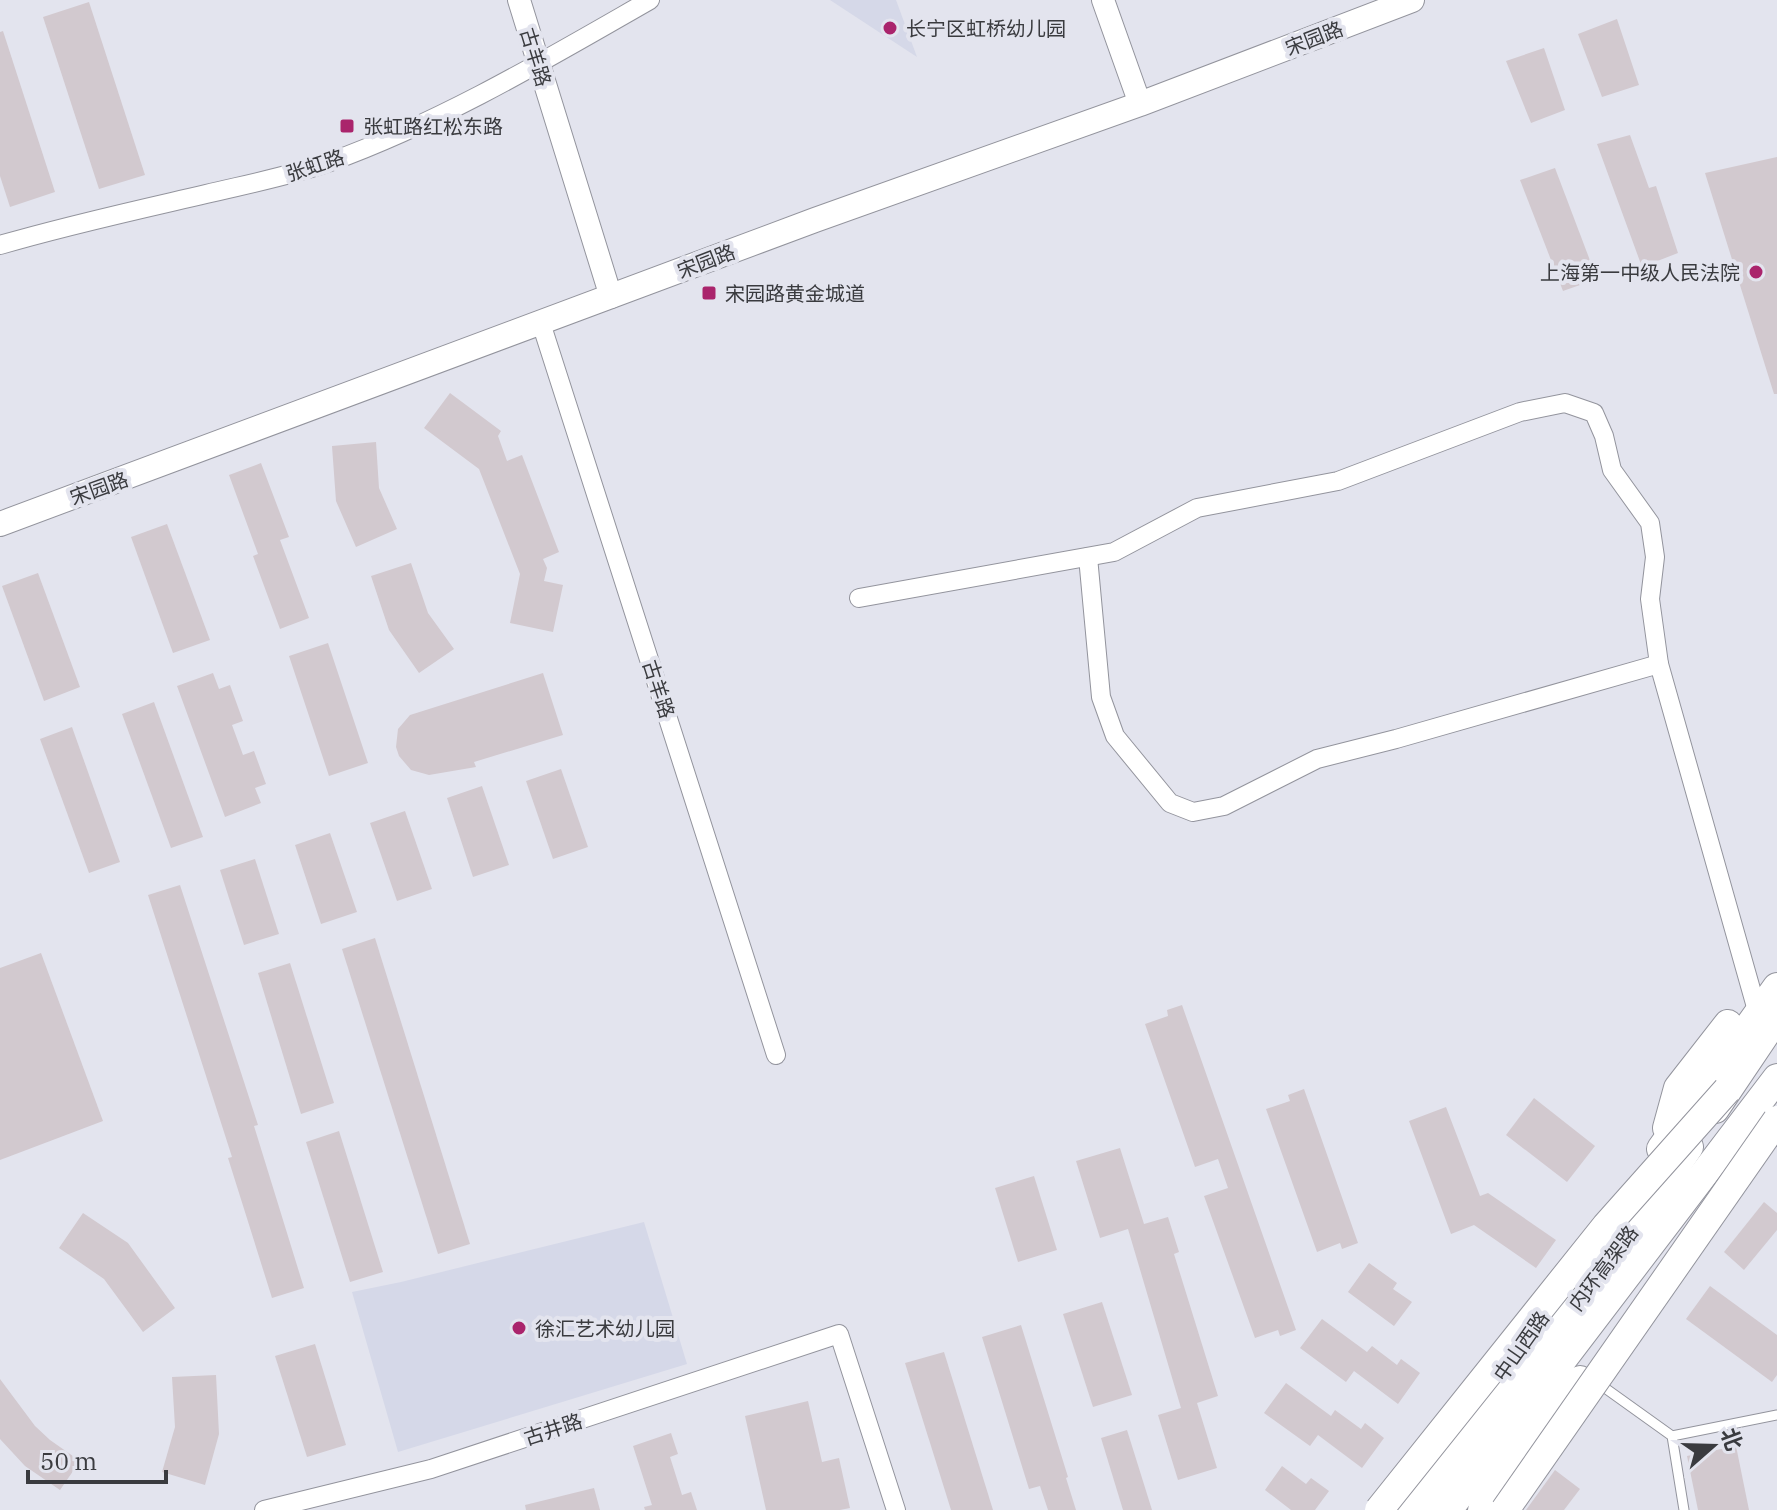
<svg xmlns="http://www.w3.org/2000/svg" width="1777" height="1510" font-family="'IBM Plex Serif','Noto Sans SC',serif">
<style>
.built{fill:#d5d8e8}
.building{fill:#d2c9cf}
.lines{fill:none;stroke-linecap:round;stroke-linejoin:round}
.service-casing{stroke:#93949d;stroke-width:11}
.minor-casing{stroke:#93949d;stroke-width:20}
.tertiary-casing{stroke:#93949d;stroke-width:24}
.secondary-casing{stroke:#93949d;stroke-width:26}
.primary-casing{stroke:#93949d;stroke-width:30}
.trunk-casing{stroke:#93949d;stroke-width:30}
.service{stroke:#fff;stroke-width:9}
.minor{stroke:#fff;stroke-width:18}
.tertiary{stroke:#fff;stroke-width:22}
.secondary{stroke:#fff;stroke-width:24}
.primary{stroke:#fff;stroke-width:28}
.trunk{stroke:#fff;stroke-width:28}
.trunk-bridge-casing{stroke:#93949d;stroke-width:30;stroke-linecap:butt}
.trunk-bridge{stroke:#fff;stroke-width:28}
.poi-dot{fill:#aa246c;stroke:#e3e4ee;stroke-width:3}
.labels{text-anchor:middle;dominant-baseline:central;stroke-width:8;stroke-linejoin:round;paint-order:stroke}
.poi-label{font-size:20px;fill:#3a3b3f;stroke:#e3e4ee;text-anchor:start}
.street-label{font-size:20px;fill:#3a3b3f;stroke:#e3e4ee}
</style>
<rect width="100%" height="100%" fill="#e3e4ee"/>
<g class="built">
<polygon points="830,0 896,0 917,57"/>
<polygon points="644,1222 687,1364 398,1452 352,1292 401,1282"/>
</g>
<g class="building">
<polygon points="89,2 145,175 99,189 43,17"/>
<polygon points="1617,19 1639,85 1602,97 1578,34"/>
<polygon points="3,31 55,192 10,207 0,176 0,32"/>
<polygon points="1544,48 1565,110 1531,123 1506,61"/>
<polygon points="1630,135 1649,188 1656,186 1678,253 1642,267 1597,144"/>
<polygon points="1777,157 1777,394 1774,394 1705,173"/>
<polygon points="1555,168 1597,279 1563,291 1520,180"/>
<polygon points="450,393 501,431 498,436 507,461 522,455 559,552 543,559 547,568 544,581 563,585 553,632 510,623 520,574 479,469 424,428"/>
<polygon points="376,442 379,488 397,529 356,547 336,501 332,446"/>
<polygon points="261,463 289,537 280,540 309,618 280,629 253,556 258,554 229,475"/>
<polygon points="167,524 210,640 173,653 131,537"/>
<polygon points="411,563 428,613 454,649 419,673 389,630 371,576"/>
<polygon points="38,573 80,687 44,701 2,586"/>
<polygon points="328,643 368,763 329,776 289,656"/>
<polygon points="213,673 219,689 230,685 243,721 232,725 243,755 254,751 266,784 255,788 261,803 225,817 177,686"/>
<polygon points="543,673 563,735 474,762 476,767 429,775 411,770 399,756 396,747 398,729 410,715"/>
<polygon points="154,702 203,837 171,848 122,714"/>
<polygon points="72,727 120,862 89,873 40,739"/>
<polygon points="561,769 588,847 553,859 526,781"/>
<polygon points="482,786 509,865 473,877 447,798"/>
<polygon points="405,811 432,889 397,901 370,823"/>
<polygon points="330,833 357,912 321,924 295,845"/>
<polygon points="255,859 279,934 244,945 220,870"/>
<polygon points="180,885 258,1125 254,1126 304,1288 272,1298 228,1158 232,1157 148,895"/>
<polygon points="375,938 470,1244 438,1254 342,949"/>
<polygon points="41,953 103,1121 0,1160 0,968"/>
<polygon points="290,963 334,1103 301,1114 258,973"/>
<polygon points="1182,1005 1296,1330 1280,1336 1278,1330 1255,1338 1204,1196 1228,1188 1218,1159 1195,1167 1145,1024 1168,1016 1167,1010"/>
<polygon points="1304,1089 1358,1243 1342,1249 1340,1243 1317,1252 1266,1109 1290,1101 1288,1095"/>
<polygon points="1534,1098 1595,1146 1567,1182 1506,1135"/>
<polygon points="1446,1107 1480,1196 1488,1193 1556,1240 1536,1268 1474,1225 1451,1234 1409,1121"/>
<polygon points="339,1131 383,1272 350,1282 306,1142"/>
<polygon points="1120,1148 1144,1224 1168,1217 1179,1252 1174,1254 1218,1396 1197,1403 1217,1468 1178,1480 1158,1415 1181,1408 1128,1229 1100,1238 1076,1161"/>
<polygon points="1034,1176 1057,1250 1018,1262 995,1188"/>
<polygon points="1764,1202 1777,1213 1777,1230 1744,1270 1724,1252"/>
<polygon points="83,1213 128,1243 175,1308 143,1332 104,1279 59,1248"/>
<polygon points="1369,1263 1397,1283 1393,1289 1412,1302 1394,1326 1348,1292"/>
<polygon points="1710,1286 1777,1335 1777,1375 1772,1382 1686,1319"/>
<polygon points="1102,1302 1132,1395 1093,1407 1063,1314"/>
<polygon points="1322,1319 1367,1352 1372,1346 1397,1365 1401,1359 1420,1373 1398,1404 1354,1371 1346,1382 1300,1348"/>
<polygon points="1021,1325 1068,1477 1066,1478 1076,1510 1048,1510 1040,1486 1029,1489 982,1337"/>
<polygon points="315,1344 346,1445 307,1457 275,1356"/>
<polygon points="944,1352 993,1510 951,1510 905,1363"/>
<polygon points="216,1375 219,1434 205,1485 162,1472 175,1427 172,1377"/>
<polygon points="0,1379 35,1426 50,1440 80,1461 60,1490 25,1466 0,1439"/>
<polygon points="1286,1383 1331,1416 1335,1410 1361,1429 1365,1423 1384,1438 1362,1468 1318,1435 1310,1446 1264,1413"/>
<polygon points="808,1401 822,1462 839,1458 850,1508 840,1510 766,1510 745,1416"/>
<polygon points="1127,1430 1152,1510 1123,1510 1101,1438"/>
<polygon points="671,1433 678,1454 670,1457 682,1495 691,1492 697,1510 645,1510 644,1507 652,1505 633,1446"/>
<polygon points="1736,1446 1749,1510 1698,1510 1687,1456"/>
<polygon points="1282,1466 1306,1484 1311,1478 1329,1491 1315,1510 1291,1510 1265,1490"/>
<polygon points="1555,1470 1580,1489 1564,1510 1526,1510"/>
<polygon points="594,1488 600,1510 526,1510 525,1505"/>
</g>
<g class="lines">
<defs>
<g id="service">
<polyline points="1598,1383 1672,1436 1684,1510"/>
<polyline points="1672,1436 1777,1415"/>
</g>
<g id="minor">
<path d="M0,245C68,225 137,210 206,194C248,184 290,176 330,162C443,121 547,59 650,0"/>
<polyline points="541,323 776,1055"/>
<polyline points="1088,557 1101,697 1115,736 1170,803 1193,812 1224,806 1317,759 1396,739 1659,664"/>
<polyline points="859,598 1114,552 1197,508 1338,481 1520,412 1565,403 1594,413 1604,436 1612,470 1650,523 1655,557 1650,599 1659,664 1758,1014"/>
<polyline points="264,1510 431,1469 839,1334 896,1510"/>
</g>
<g id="tertiary">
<polyline points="519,0 611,297"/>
<polyline points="1103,0 1140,104"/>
</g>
<polyline id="secondary" points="0,524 815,220 1140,104 1412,0"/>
<g id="primary">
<polyline points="1667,1128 1678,1088 1728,1024"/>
<polyline points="1661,1149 1777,987"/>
<polyline points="1404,1510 1479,1404"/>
<polyline points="1482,1510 1580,1380"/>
</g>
<g id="trunk">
<polyline points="1715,1109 1777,1017"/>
<polyline points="1418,1510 1639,1221 1689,1147"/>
<polyline points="1448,1510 1777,1078"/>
</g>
</defs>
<use href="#service" class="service-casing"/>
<use href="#minor" class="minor-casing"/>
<use href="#tertiary" class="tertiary-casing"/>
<use href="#secondary" class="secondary-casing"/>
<use href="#primary" class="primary-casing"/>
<use href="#trunk" class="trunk-casing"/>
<use href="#service" class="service"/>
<use href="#minor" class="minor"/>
<use href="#tertiary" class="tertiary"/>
<use href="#secondary" class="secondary"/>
<use href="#primary" class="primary"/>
<use href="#trunk" class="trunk"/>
<defs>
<g id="trunk-bridge">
<polyline points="1379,1510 1606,1226 1727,1090"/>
<polyline points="1505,1510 1777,1120"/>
</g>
</defs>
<use href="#trunk-bridge" class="trunk-bridge-casing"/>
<use href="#trunk-bridge" class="trunk-bridge"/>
</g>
<g class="poi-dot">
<circle cx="890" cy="28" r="8"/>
<rect x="339" y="118" width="16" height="16" rx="4"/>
<circle cx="1756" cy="272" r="8"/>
<rect x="701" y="285" width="16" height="16" rx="4"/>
<circle cx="519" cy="1328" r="8"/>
</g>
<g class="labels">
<g class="poi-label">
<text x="906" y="28">长宁区虹桥幼儿园</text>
<text x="363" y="126">张虹路红松东路</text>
<text x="1740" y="272" text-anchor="end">上海第一中级人民法院</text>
<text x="725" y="293">宋园路黄金城道</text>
<text x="535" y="1328">徐汇艺术幼儿园</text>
</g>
<g class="street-label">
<text transform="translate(1314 38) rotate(-21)">宋园路</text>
<text transform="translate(536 57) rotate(73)">古羊路</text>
<text transform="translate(315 165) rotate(-18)">张虹路</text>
<text transform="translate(706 261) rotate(-21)">宋园路</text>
<text transform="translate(99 488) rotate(-20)">宋园路</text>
<text transform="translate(659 689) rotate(72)">古羊路</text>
<text transform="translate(1603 1268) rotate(-53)">内环高架路</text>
<text transform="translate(1521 1346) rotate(-55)">中山西路</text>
<text transform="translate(553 1429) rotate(-18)">古井路</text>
</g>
</g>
<g transform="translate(1713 1446) rotate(70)" stroke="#e3e4ee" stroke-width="6" paint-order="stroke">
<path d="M0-6L14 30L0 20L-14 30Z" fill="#3a3b3f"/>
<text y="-12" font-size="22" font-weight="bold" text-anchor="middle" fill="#3a3b3f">北</text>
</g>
<path d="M28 1470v12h138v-12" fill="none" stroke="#3a3b3f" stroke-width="4"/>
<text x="40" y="1470" font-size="24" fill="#3a3b3f" stroke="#e3e4ee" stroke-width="6" paint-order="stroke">50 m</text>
</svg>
